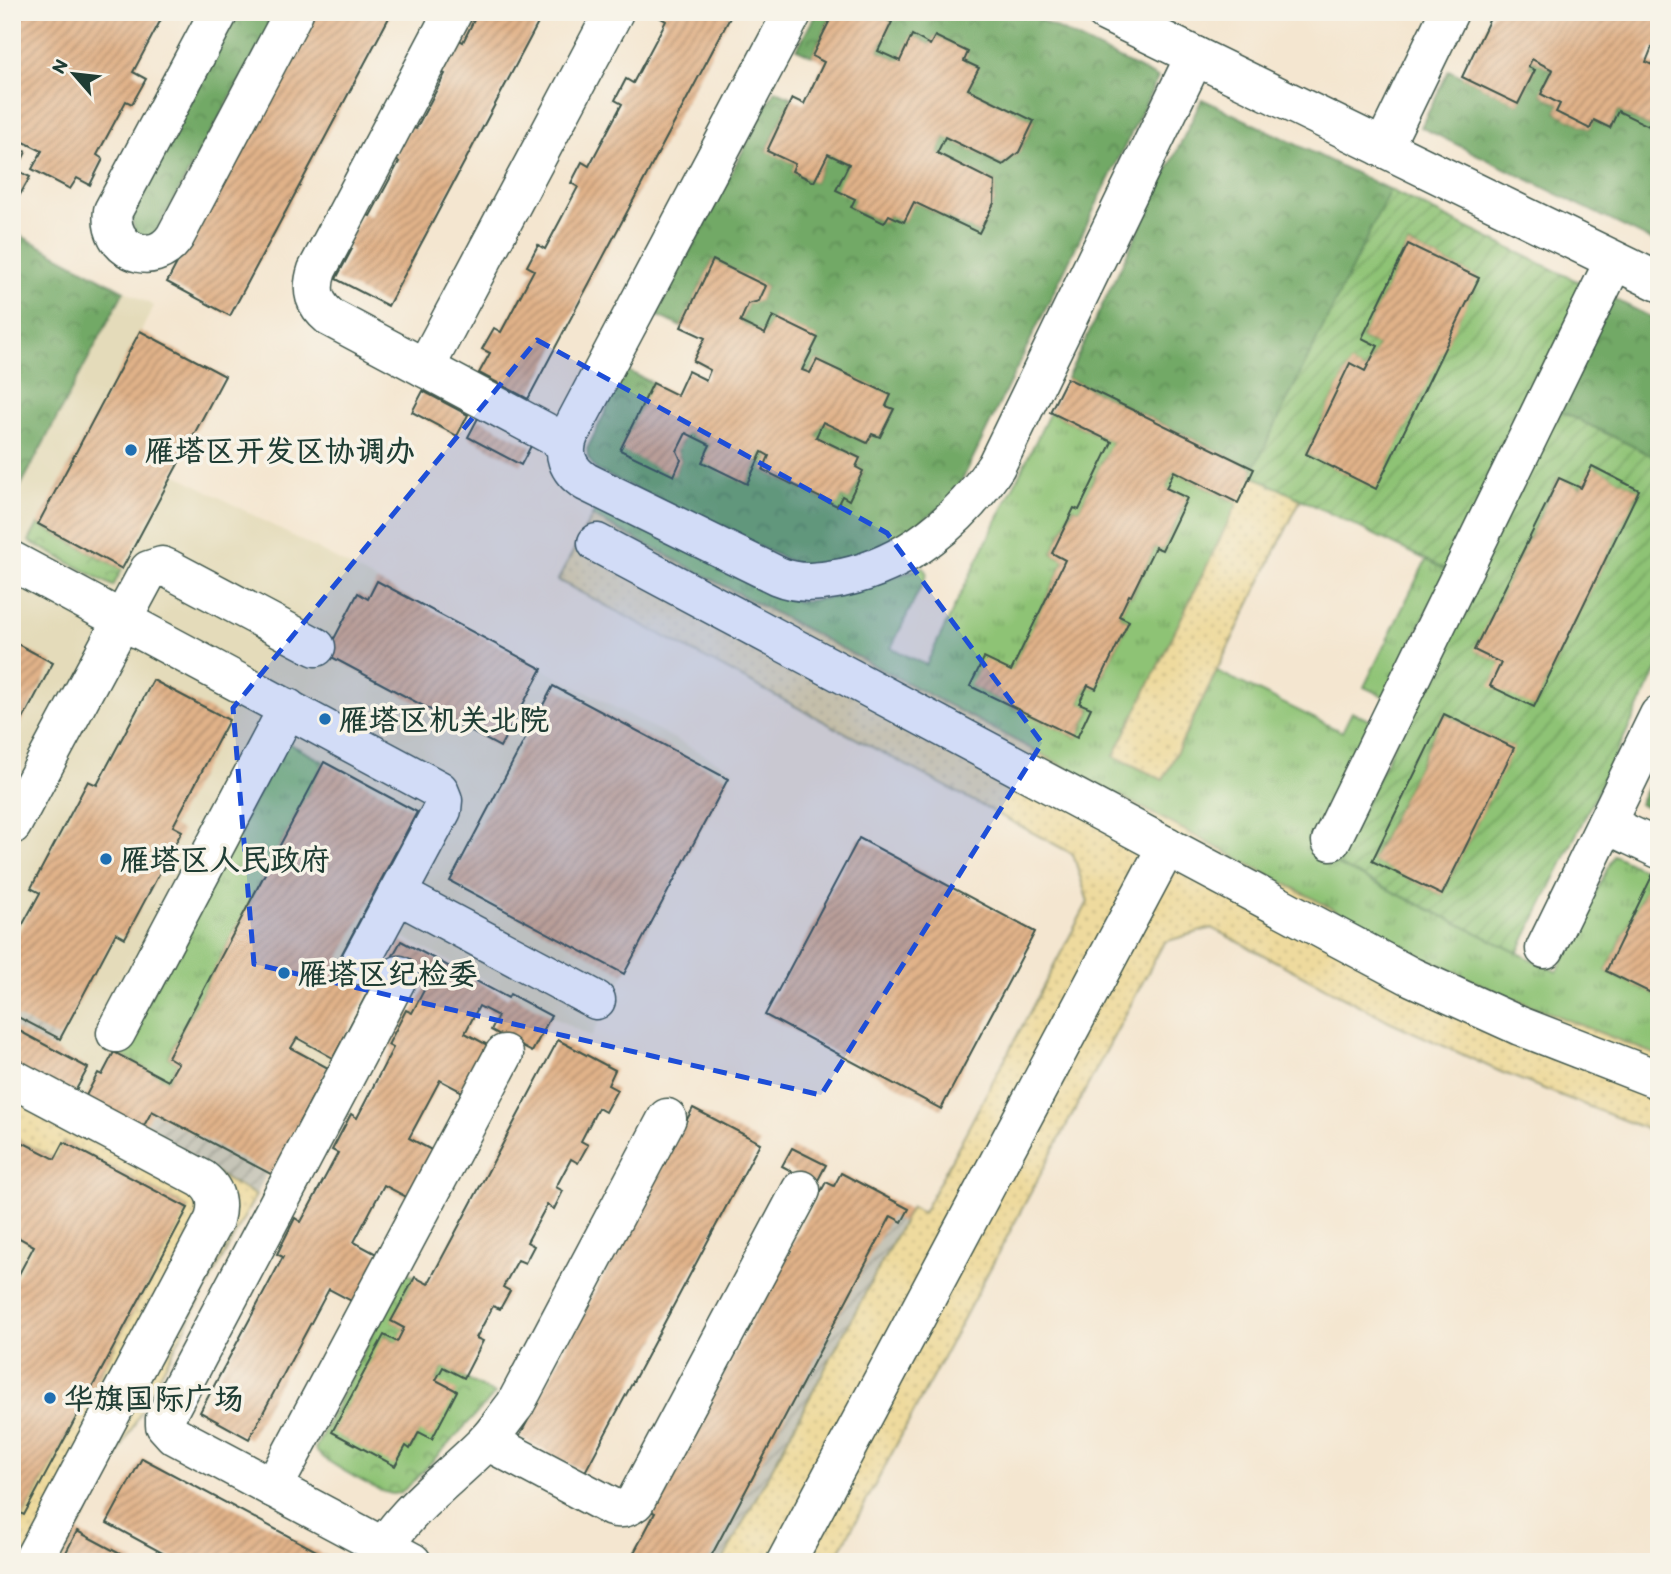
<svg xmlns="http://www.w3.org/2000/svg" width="1671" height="1574" font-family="Itim,'LXGW WenKai TC',sans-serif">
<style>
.built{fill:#e4dbba}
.industrial{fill:url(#industrial-furrows)}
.grass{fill:url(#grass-tufts);stroke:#568054;stroke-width:2}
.forest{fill:url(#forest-crowns);stroke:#48734d;stroke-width:2}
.sand{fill:url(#sand-dots);stroke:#868c69;stroke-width:2}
.park{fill:url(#park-crowns);stroke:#568054;stroke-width:2}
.garden{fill:url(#garden-furrows);stroke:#568054;stroke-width:2;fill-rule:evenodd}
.building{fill:url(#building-hatch)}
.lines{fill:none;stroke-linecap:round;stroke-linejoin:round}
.minor-casing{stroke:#3f564b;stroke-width:41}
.minor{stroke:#fff;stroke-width:38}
.marked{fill:#1d4ed8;fill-opacity:0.2;stroke:#1d4ed8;stroke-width:5;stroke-dasharray:14 9;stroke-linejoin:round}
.poi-dot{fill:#1f6fb2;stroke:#f7f3e8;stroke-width:2.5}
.labels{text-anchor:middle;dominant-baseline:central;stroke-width:7;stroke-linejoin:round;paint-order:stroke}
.poi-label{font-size:30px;font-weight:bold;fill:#1f3d34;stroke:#f7f3e8;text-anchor:start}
</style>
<defs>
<pattern id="industrial-furrows" width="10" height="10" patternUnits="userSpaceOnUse" patternTransform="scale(1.75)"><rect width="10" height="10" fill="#c6c5b8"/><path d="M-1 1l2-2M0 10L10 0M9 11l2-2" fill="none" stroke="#a0a196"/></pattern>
<pattern id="grass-tufts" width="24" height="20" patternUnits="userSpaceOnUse" patternTransform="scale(1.75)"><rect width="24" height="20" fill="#8ec375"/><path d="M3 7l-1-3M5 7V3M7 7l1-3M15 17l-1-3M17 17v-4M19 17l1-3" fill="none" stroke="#73a061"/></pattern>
<pattern id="forest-crowns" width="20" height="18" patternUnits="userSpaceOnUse" patternTransform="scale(1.75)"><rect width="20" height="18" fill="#72a966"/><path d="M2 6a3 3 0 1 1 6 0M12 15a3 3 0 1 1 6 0" fill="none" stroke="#5d8b55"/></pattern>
<pattern id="sand-dots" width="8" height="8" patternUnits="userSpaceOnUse" patternTransform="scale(1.75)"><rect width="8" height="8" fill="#eeda9e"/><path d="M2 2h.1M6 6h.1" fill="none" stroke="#ccbc89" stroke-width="1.8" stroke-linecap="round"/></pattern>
<pattern id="park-crowns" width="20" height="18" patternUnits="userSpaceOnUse" patternTransform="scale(1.75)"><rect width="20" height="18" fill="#8ec375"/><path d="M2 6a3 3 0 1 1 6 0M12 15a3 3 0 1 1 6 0" fill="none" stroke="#73a061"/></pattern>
<pattern id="garden-furrows" width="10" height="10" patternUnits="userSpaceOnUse" patternTransform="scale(1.75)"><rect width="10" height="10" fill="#8ec375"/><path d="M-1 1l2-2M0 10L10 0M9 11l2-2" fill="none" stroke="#73a061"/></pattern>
<pattern id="building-hatch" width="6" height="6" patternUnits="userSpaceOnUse" patternTransform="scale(1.75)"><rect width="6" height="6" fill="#e1b289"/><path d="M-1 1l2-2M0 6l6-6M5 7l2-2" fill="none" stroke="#b69271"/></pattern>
</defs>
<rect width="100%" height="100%" fill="#f7f3e8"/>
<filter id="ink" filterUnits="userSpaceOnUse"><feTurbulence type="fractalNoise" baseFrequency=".0143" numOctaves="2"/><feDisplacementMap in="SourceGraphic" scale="14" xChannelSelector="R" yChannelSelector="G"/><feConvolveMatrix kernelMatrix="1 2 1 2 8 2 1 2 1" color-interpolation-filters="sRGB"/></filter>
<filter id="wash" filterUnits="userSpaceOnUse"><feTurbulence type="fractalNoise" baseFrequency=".00686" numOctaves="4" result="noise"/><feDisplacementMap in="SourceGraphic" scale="28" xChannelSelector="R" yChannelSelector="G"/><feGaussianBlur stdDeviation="1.57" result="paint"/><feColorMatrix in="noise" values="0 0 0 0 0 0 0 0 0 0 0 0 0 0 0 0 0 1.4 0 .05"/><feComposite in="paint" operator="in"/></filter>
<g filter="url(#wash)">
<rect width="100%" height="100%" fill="#f4e6d0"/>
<polygon class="built" points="12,231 154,306 141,331 225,376 174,473 733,770 591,1037 399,935 296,1128 280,1179 267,1173 61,1562 12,1562"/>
<g class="industrial">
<polygon points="12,1014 60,1039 54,1049 12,1027"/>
<polygon points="152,1111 267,1173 256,1195 140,1133"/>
<polygon points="891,1216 902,1222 722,1562 708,1562"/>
</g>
<g class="grass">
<polygon points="1050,412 1112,442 1079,510 1073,508 1052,553 1065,560 1011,671 971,686 1077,738 1091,709 1079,703 1088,685 1096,689 1129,621 1119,616 1129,595 1132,596 1155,547 1162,550 1187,499 1166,488 1174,471 1238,503 1114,756 1163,780 1217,671 1342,732 1352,712 1373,722 1310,851 1557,972 1614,855 1653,874 1606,971 1659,997 1659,1056 1499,993 1423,957 592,516 598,505 798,602 837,597 923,567 927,574 891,648 926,665"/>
<polygon points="1426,560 1447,570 1385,697 1364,687"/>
<polygon points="286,742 324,762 168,1057 178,1063 168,1081 119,1055"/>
</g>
<g class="forest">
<polygon points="237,12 278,12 153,237 136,234 130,215"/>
<polygon points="817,12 834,12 812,56 797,49"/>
<polygon points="872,12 1024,12 1158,78 954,497 898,539 853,558 800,566 596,470 588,458 587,449 626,370 653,383 621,449 674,475 681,460 677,451 686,433 710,445 747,483 762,452 769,456 763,470 836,506 842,496 850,499 863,472 856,467 860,458 816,437 823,422 867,443 872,434 880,437 894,410 886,406 890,395 817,360 810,373 802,370 817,338 773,317 765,334 740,322 748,304 759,301 766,286 713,260 681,327 656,315 775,90 792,98 767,150 795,164 792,172 814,182 828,154 849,164 855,199 851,208 884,223 889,215 903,222 914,202 979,233 994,203 995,182 937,153 945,137 1003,165 1019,152 1034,121 968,89 978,68 964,61 967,52 935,36 930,45 912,36 900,61 878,51 892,22"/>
<polygon points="1532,59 1553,70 1541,94 1560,104 1556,112 1590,129 1594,120 1610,128 1618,111 1659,131 1659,244 1421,127 1449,70 1518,104 1534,71 1528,67"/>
<polygon points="1202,99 1390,190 1254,469 1067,378"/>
<polygon points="12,231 124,291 17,493 12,490"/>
<polygon points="1612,298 1659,321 1659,459 1558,410"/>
<polygon points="1658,766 1659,766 1659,813 1639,804"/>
</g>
<g class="sand">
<polygon points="1251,475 1301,499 1163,780 1114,756"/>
<polygon points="592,516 1423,957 1499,993 1659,1056 1659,1134 1501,1072 1389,1021 1212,928 1164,942 834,1562 722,1562 911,1207 923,1213 1088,902 1073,854 558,580"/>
<polygon points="12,1065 256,1195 61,1562 12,1562 12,1538 188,1208 64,1142 55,1159 12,1137"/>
</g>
<g class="park">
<polygon points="38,524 122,569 113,586 29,541"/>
<path d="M404,1271L415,1277L392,1321L404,1328L397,1342L385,1335L406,1446L411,1448C425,1422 430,1393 443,1367L495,1394L412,1483C406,1488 401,1494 393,1494C380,1493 320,1459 315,1449Z"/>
</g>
<g class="garden">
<path d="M1390,190L1585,285L1447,570L1251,475ZM1408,244L1478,278L1376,488L1306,454L1350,364L1365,371L1378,346L1362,338Z"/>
<path d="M1558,410L1659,459V666L1518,953L1336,864ZM1592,467L1639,490L1534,707L1501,663L1475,650L1558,478L1581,488ZM1444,714L1513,748L1442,895L1372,860Z"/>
</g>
<g id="blocks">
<g class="building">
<polygon points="12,12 165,12 133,72 146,79 132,104 126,101 97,155 103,159 90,185 77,178 70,189 32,169 42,151 16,138 12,144 26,152 17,170 30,177 17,200 12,198"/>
<polygon points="310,12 392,12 230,316 167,282"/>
<polygon points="478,12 544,12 388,306 336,279 352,249 346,246 363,213 370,216 399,162 392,158 410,126 416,129 445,74 439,71 456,38 463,42"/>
<polygon points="661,12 733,12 528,399 479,373 490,353 482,349 494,328 501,332 534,270 527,266 538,245 545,249 578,187 571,183 582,162 589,166 622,104 615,100 626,79 633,83 666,21 659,17"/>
<polygon points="834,12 854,12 866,18 869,12 872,12 892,22 878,51 900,61 912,35 930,45 935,36 968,52 964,61 979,68 968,89 1034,121 1019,152 1003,165 945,137 937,153 995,182 994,203 979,233 914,202 904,222 889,215 884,223 851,207 855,199 836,190 849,164 828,154 814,182 792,171 795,164 767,151 792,98 804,104 824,62 812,56"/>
<polygon points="1493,12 1659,12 1659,50 1652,47 1646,62 1659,68 1659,131 1618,111 1610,128 1594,120 1590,129 1556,112 1560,104 1541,94 1553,70 1532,59 1528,67 1535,70 1518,104 1462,77"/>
<polygon points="1408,244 1479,278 1376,489 1306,454 1350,363 1365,371 1378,346 1362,338"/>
<polygon points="713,260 766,286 759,301 748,304 740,322 765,334 773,316 818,338 802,370 810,373 817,360 891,395 886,406 894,409 880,437 872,434 867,443 823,422 816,437 860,458 856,467 863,471 849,500 842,496 837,506 763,470 769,456 762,452 747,484 702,462 710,445 686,433 677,451 681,460 674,476 620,450 653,383 677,395 688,371 706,380 710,370 693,361 705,338 681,327"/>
<polygon points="140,331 225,376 122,569 38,524"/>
<polygon points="1067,378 1254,469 1238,503 1174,471 1166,488 1187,498 1162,550 1155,547 1131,596 1129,595 1119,616 1129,621 1096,689 1088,685 1079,703 1091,708 1077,738 970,686 984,658 1011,671 1065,560 1052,553 1074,508 1079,510 1112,442 1050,412"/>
<polygon points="423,391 468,415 457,436 412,412"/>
<polygon points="478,418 531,446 521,465 468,437"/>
<polygon points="1592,466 1639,490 1534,707 1490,686 1501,663 1474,650 1559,478 1581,488"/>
<polygon points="377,581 542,669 500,747 326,654 358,593 368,599"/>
<polygon points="12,641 53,663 12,740"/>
<polygon points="153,680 229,720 173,826 182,831 125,938 116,933 60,1039 12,1014 12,944 40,893 31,888 88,781 97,785"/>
<polygon points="553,686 728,779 624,974 450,881"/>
<polygon points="1444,714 1514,748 1442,895 1372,861"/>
<polygon points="324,762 417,812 337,963 373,982 333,1058 297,1038 291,1048 328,1068 296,1128 305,1133 280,1179 152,1111 140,1133 82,1103 98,1073 102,1075 114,1052 168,1081 178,1063 168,1057"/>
<polygon points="859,838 1035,932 941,1109 765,1015"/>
<polygon points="1653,874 1659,877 1659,997 1606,971"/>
<polygon points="401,941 508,998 510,994 551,1016 532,1052 491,1030 498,1016 479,1006 465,1033 493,1048 468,1095 440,1080 409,1138 437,1153 412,1200 384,1185 354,1242 382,1257 357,1304 329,1289 249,1439 200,1412 283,1257 277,1254 295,1218 301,1222 338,1153 332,1150 351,1114 357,1118 393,1048 388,1045 406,1010 412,1013 430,979 391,959"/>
<polygon points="12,1027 88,1068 72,1097 12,1065"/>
<polygon points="558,1040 615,1070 608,1085 617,1090 605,1112 598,1108 581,1141 588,1145 578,1163 571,1159 556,1187 563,1191 554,1209 547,1205 527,1242 534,1246 525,1263 518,1260 503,1287 510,1291 500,1309 493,1306 476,1338 483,1341 464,1378 443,1367 436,1380 457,1391 432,1439 419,1432 410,1449 406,1446 395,1466 332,1432 384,1335 397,1342 404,1328 391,1321 415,1277 428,1284"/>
<polygon points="693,1108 760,1143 585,1472 519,1437"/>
<polygon points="12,1137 55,1159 64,1142 188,1208 24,1515 12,1509 12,1287 34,1246 12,1234"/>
<polygon points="792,1148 826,1165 816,1184 782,1166"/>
<polygon points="841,1173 909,1209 902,1222 891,1216 708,1562 629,1562 655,1513 651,1511 826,1182 834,1186"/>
<polygon points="142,1458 337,1562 179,1562 107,1523"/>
<polygon points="77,1531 135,1562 61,1562"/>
</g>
</g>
</g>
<g filter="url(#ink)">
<use href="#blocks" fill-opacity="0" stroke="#3f564b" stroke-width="2"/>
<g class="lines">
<defs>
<g id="minor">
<path d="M219,12L113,211C107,250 153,270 175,237L294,12"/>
<path d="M453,12L317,270C310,291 314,304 331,318L566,443"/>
<path d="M793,12L570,433C561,453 567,470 586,482L778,576C800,585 819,582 842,578C907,564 960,521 996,466L1195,56"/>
<polyline points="1105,12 1659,282"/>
<polyline points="1383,148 1449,12"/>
<polyline points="425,368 614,12"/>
<polyline points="597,543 1412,977 1520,1026 1659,1080"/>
<polyline points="12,561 439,790 443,800 442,810 359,965"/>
<polyline points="1606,824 1659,849"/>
<polyline points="12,825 149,570 162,566 169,569 316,647"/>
<polyline points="1331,841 1614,261"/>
<polyline points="397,894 596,1000"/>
<polyline points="1545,949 1659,715"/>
<polyline points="399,975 165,1418 165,1425 174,1435 412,1562"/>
<polyline points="116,1033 288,708"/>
<path d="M12,1078L202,1179C216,1190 219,1202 214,1220L32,1562"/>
<path d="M487,1441L612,1507C621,1510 627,1508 635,1502L801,1190"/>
<polyline points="273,1488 504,1054"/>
<path d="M375,1562C402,1511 445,1483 485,1443C496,1432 505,1417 515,1405L667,1118"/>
<polyline points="786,1562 1167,846"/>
</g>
</defs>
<use href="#minor" class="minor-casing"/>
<use href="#minor" class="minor"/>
</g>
</g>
<path class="marked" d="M537,340L887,533L1042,743L821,1095L254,964L233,708Z"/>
<g class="poi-dot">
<circle cx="131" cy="450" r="7"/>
<circle cx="325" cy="719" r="7"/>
<circle cx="106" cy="859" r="7"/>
<circle cx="284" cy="973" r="7"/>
<circle cx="50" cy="1398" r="7"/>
</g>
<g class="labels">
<g class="poi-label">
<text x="145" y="450">雁塔区开发区协调办</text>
<text x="339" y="719">雁塔区机关北院</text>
<text x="120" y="859">雁塔区人民政府</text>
<text x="298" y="973">雁塔区纪检委</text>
<text x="64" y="1398">华旗国际广场</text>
</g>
</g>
<rect width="1671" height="1574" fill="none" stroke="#f7f3e8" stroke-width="42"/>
<g transform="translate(74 74) rotate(298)" stroke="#f7f3e8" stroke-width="5" paint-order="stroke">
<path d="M0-5L12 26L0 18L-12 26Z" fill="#1f3d34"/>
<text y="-10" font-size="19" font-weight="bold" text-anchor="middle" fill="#1f3d34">N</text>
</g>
</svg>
